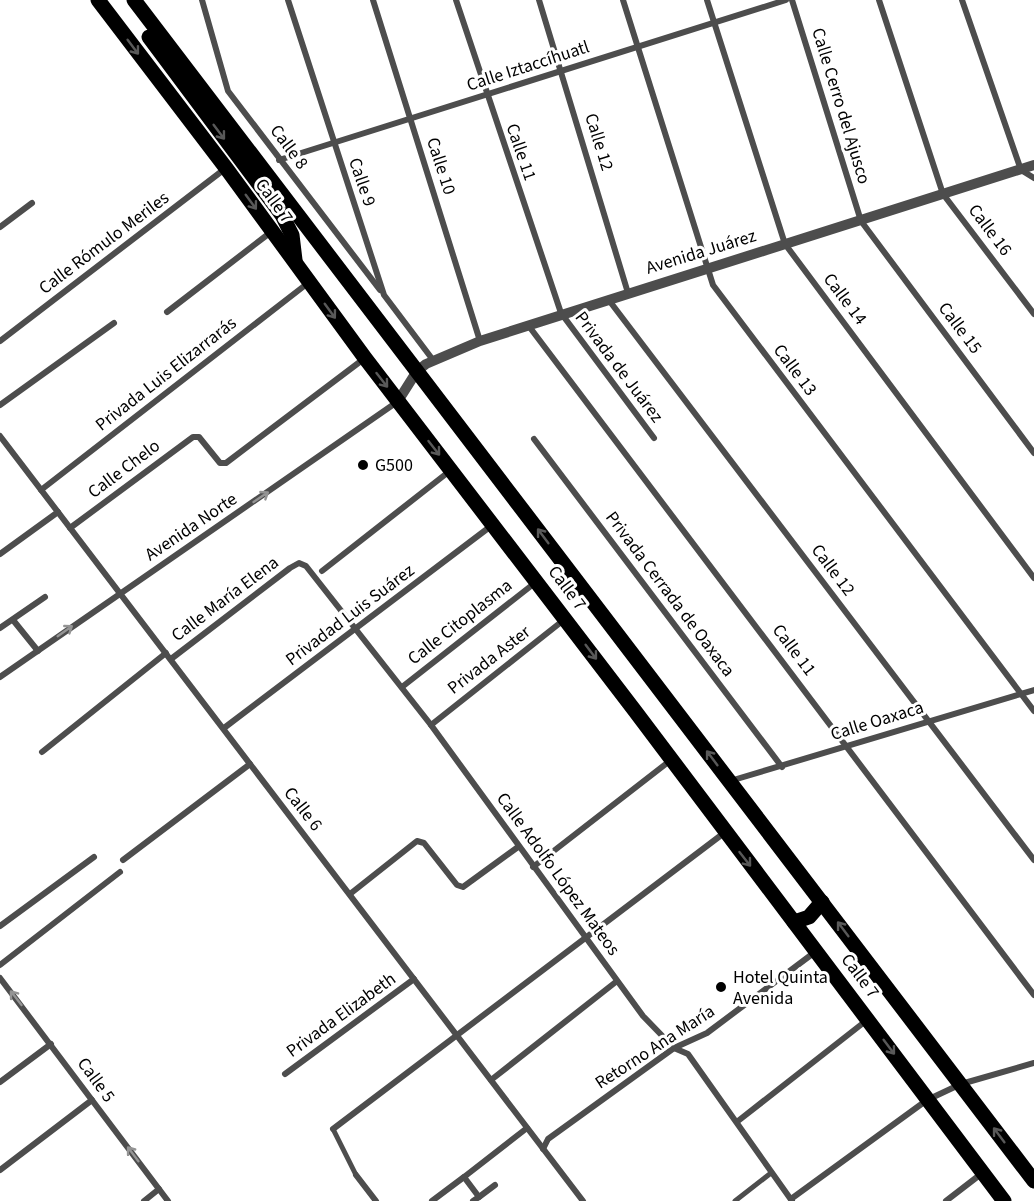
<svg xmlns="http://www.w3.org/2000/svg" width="1034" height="1201" font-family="'Source Sans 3',sans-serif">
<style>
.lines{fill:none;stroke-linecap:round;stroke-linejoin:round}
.pedestrian{stroke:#4d4d4d;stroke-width:5}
.minor{stroke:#4d4d4d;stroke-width:6}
.tertiary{stroke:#4d4d4d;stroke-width:10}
.primary{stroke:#000;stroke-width:15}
.oneway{stroke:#595959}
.oneway2{stroke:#949494}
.poi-dot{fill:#000;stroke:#fff;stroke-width:2}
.labels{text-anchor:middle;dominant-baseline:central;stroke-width:6;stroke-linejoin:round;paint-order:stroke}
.street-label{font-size:18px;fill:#000;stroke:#fff}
.poi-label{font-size:18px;fill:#000;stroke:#fff;text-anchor:start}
</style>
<rect width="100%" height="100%" fill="#fff"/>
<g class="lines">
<g class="pedestrian">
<polyline points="333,1129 356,1175"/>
<polyline points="735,1201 771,1173"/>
</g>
<g class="minor">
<polyline points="202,0 228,91 380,290"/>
<polyline points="288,0 384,295 433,360"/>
<polyline points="373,0 480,341"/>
<polyline points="456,0 561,313 654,438"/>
<polyline points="539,0 628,293"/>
<polyline points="623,0 713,285 1034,711"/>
<polyline points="707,0 785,244 1034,578"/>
<polyline points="792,0 861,221 1034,453"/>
<polyline points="879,0 943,194 1034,314"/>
<polyline points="962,0 1021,170 1034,178"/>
<polyline points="279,160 786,0"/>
<polyline points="0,227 32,203"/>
<polyline points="608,299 1034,860"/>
<polyline points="167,312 271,232"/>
<polyline points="528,325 1034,995"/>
<polyline points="0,341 226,168"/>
<polyline points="0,405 114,323"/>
<polyline points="0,436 583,1201"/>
<polyline points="534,439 782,767"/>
<polyline points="41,490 308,283"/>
<polyline points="70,528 193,437 199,437 220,463 226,463 365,358"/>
<polyline points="0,554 58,512"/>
<polyline points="322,571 451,470"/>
<polyline points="13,620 38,651"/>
<polyline points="0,628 45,597"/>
<polyline points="171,659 290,568 299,563 306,566 431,725 643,1016 674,1048 688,1054 792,1201"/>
<polyline points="0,677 397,402"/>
<polyline points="402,687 536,582"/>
<polyline points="431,725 565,619"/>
<polyline points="224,728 491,526"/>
<polyline points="42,752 166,653"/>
<polyline points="730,781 1034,690"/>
<polyline points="123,860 250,764"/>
<polyline points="533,867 671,760"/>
<polyline points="350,894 417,841 424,843 457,885 463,887 518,847"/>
<polyline points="0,926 94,857"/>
<polyline points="0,965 120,872"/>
<polyline points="0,978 168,1201"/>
<polyline points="285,1074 414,979"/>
<polyline points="491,1080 617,981"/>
<polyline points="0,1082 51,1044"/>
<polyline points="738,1121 867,1020"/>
<polyline points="333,1129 724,833"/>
<polyline points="543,1149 548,1139 674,1048 707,1033 815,952"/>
<polyline points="0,1170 92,1100"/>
<polyline points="356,1175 376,1201"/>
<polyline points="479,1197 495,1185"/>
<polyline points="791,1199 927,1100 961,1084 1034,1063"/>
<polyline points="144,1201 159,1189"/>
<polyline points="432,1201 464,1177"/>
<polyline points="473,1201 479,1197 464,1177 527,1128"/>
<polyline points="946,1201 981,1174"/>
</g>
<polyline class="tertiary" points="398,401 417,371 426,364 480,341 1034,165"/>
<g class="primary">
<polyline points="98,0 226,168 365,358 635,711 1004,1201"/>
<polyline points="134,0 1034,1181"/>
<polyline points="149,37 282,215 292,235 295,260"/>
<polyline points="794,922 809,917 822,902"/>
</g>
</g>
<defs><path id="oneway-shaft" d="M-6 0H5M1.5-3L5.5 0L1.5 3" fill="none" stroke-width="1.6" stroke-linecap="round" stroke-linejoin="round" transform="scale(1.5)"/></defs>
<g class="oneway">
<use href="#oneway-shaft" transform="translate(133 47) rotate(53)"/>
<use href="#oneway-shaft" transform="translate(219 132) rotate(53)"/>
<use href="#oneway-shaft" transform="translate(251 202) rotate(54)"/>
<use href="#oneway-shaft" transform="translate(330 311) rotate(54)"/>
<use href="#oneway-shaft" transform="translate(382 380) rotate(52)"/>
<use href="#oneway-shaft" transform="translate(434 448) rotate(52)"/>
<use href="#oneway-shaft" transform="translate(543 536) rotate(-127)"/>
<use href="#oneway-shaft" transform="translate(591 652) rotate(53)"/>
<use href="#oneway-shaft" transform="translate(712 758) rotate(-127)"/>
<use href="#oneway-shaft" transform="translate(745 859) rotate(52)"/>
<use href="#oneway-shaft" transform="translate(843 929) rotate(-127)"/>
<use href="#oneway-shaft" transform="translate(889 1047) rotate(53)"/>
<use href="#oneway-shaft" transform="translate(999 1135) rotate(-127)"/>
</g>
<g class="oneway2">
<use href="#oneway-shaft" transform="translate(261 497) rotate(-34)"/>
<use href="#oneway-shaft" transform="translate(65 631) rotate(-35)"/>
<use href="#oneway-shaft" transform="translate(16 998) rotate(-128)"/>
<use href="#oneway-shaft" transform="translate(133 1154) rotate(-127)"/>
</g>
<g class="poi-dot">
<circle cx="363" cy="465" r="6"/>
<circle cx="721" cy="987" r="6"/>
</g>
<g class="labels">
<g class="street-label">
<text transform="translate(528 66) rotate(-18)">Calle Iztaccíhuatl</text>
<text transform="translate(841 106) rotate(73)">Calle Cerro del Ajusco</text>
<text transform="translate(599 142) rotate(73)">Calle 12</text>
<text transform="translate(289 147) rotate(53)">Calle 8</text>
<text transform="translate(521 152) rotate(71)">Calle 11</text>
<text transform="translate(441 166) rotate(72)">Calle 10</text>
<text transform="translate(362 182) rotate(71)">Calle 9</text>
<text transform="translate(274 201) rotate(54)">Calle 7</text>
<text transform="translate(990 230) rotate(53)">Calle 16</text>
<text transform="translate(104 243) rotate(-37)">Calle Rómulo Meriles</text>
<text transform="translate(701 252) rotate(-17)">Avenida Juárez</text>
<text transform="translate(845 299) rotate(53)">Calle 14</text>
<text transform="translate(960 328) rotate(53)">Calle 15</text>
<text transform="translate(619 367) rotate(53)">Privada de Juárez</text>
<text transform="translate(795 370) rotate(53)">Calle 13</text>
<text transform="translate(166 374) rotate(-38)">Privada Luis Elizarrarás</text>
<text transform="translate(124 469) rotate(-37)">Calle Chelo</text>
<text transform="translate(191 527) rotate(-34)">Avenida Norte</text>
<text transform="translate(833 570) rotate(53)">Calle 12</text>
<text transform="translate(567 588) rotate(53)">Calle 7</text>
<text transform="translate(670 594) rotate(53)">Privada Cerrada de Oaxaca</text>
<text transform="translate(225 599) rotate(-37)">Calle María Elena</text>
<text transform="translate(350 615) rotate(-37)">Privadad Luis Suárez</text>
<text transform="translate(460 622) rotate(-38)">Calle Citoplasma</text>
<text transform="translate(794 650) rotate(53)">Calle 11</text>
<text transform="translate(489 660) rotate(-38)">Privada Aster</text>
<text transform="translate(877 721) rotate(-17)">Calle Oaxaca</text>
<text transform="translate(303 809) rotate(52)">Calle 6</text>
<text transform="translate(558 874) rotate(54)">Calle Adolfo López Mateos</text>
<text transform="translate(860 976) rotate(53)">Calle 7</text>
<text transform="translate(341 1015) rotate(-36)">Privada Elizabeth</text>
<text transform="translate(655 1047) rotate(-33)">Retorno Ana María</text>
<text transform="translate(96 1080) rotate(54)">Calle 5</text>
</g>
<g class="poi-label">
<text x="375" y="465">G500</text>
<text x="733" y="977">Hotel Quinta<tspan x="733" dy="21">Avenida</tspan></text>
</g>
</g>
</svg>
